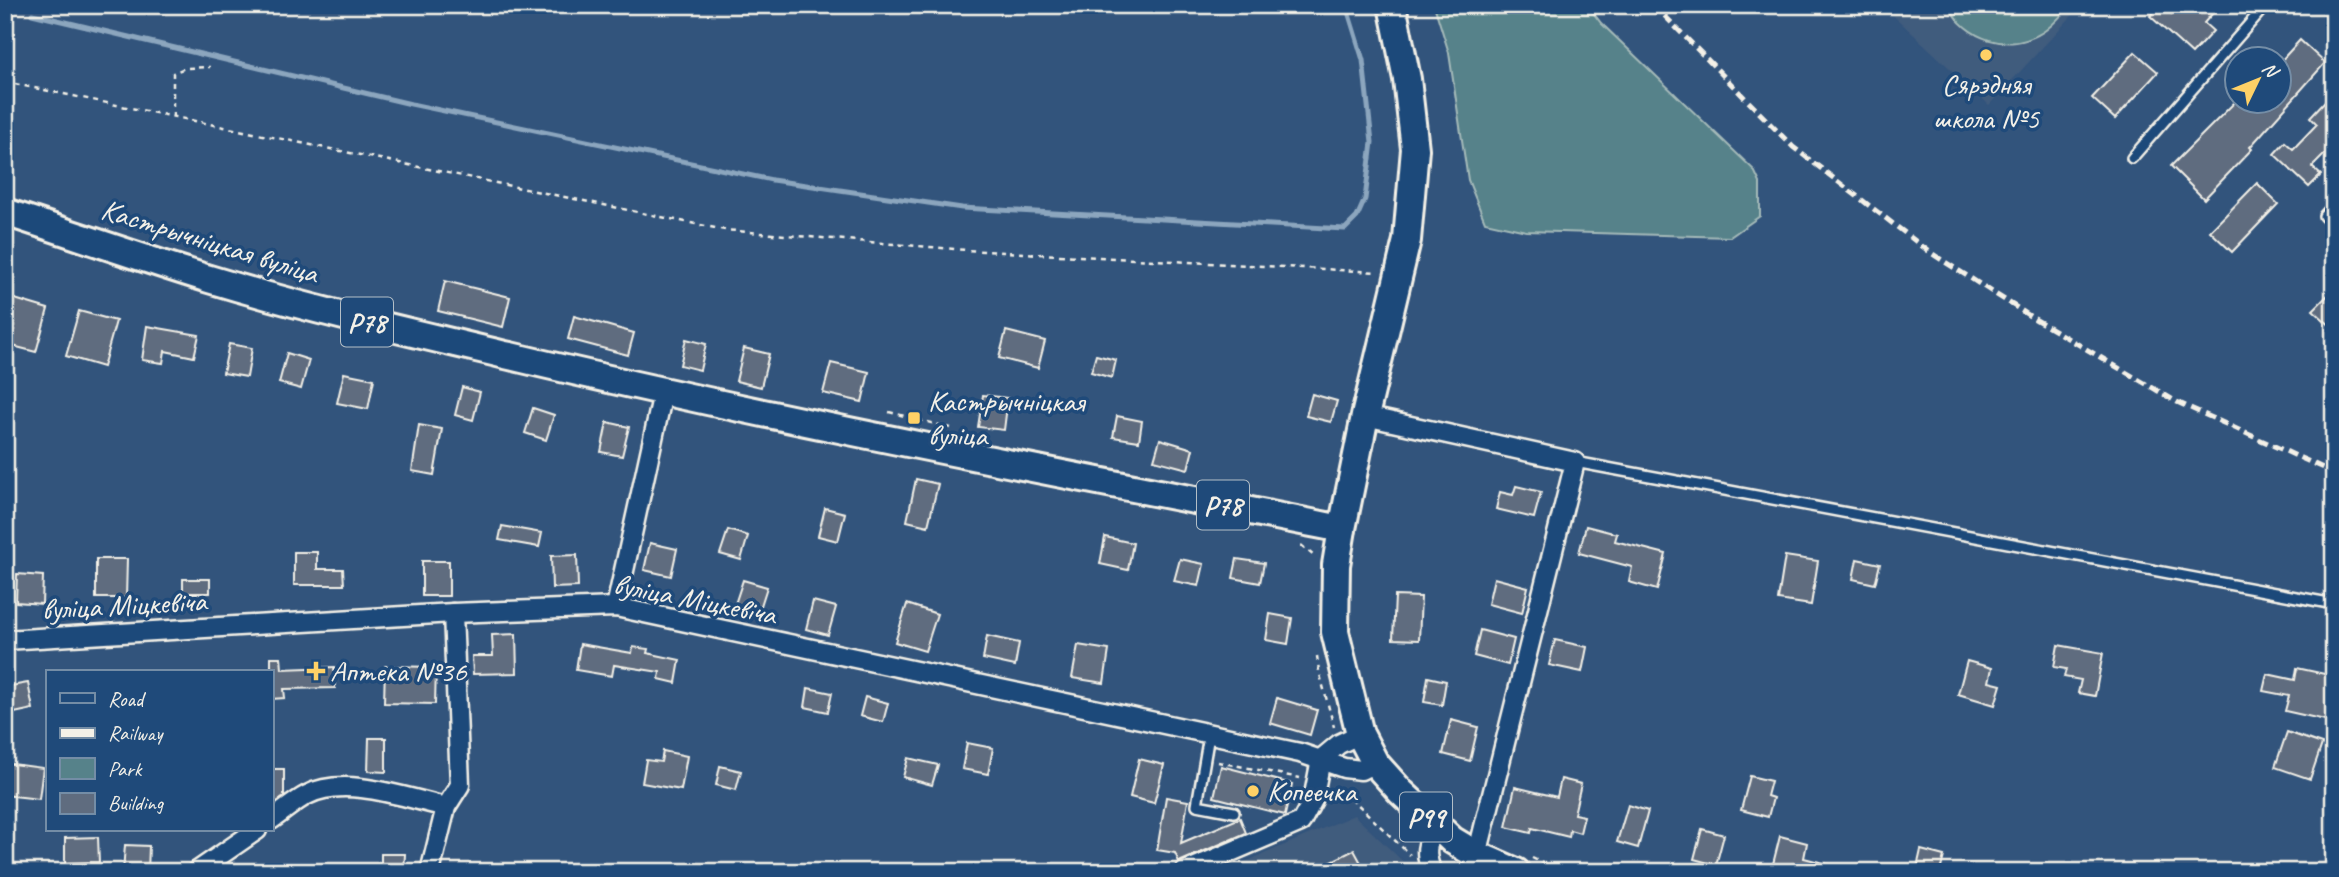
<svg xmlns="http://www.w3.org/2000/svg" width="2339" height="877" font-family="Caveat,sans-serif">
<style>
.built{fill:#405b7d}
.green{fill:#56828a;stroke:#a5bab9;stroke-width:2}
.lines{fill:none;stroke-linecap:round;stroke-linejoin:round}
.stream{stroke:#8ca6be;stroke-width:5}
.building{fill:#5f6c7f;stroke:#f4f1e8;stroke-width:2}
.service-casing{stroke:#f4f1e8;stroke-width:14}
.minor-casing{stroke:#f4f1e8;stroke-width:23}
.primary-casing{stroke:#f4f1e8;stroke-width:32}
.path{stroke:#f4f1e8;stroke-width:2.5;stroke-dasharray:5 5;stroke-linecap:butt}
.service{stroke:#1f4a7a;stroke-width:9}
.minor{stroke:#1f4a7a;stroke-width:18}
.primary{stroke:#1f4a7a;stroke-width:26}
.rail{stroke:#f4f1e8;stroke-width:5;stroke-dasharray:10 5;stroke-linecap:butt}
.poi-dot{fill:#ffd166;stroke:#1f4a7a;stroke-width:2.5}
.labels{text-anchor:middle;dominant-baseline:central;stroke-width:7;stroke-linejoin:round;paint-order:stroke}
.shield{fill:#1f4a7a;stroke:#b4bfc7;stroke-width:2}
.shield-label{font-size:28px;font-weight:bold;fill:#f4f1e8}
.poi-label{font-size:30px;fill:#f4f1e8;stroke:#1f4a7a;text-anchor:start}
.street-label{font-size:30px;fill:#f4f1e8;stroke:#1f4a7a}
</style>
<rect width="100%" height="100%" fill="#32547c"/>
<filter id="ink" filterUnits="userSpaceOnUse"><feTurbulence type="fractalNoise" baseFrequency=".0143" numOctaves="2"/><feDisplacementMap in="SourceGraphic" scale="14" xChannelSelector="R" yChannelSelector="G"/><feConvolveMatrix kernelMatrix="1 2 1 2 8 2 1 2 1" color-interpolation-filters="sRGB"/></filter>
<g filter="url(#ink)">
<g class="built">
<polygon points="1882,5 2082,5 1989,105"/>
<polygon points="1354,815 1414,872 1222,872"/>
</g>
<g class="green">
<polygon points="1434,5 1587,5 1601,23 1754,170 1760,183 1760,216 1730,237 1526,231 1485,222 1468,180 1449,53"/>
<path d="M1948,5H2071C2062,14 2054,25 2043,32C2009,54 1965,40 1948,5Z"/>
</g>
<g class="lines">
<polyline class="stream" points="32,14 411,104 772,180 962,208 1345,229 1357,217 1365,199 1372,142 1363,60 1346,5"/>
</g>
<g class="building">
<polygon points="2160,5 2172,14 2181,5 2220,5 2204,23 2213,31 2192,54 2150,16"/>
<polygon points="2300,40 2325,63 2250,147 2252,149 2204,199 2171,166 2235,102 2279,102 2279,63"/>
<polygon points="2135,52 2158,72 2115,119 2092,98"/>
<polygon points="2325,101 2334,110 2334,145 2312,167 2321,175 2309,187 2274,154 2285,142 2293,149 2317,124 2310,117"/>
<polygon points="2257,183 2278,204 2232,252 2210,231"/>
<polygon points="445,281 510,297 503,327 438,311"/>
<polygon points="2334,289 2334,329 2313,310"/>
<polygon points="8,297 48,309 36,352 5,344 5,306"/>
<polygon points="79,311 116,321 103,367 66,356"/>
<polygon points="574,316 634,333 628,355 568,339"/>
<polygon points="147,326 199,335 194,357 165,351 163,363 142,360"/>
<polygon points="1006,331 1045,341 1038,368 999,358"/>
<polygon points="686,339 706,344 700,370 680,365"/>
<polygon points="229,344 252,348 247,377 223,373"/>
<polygon points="744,348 769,354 761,387 736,381"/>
<polygon points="287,353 309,360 301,389 279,383"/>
<polygon points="1096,355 1116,360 1112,378 1091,372"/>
<polygon points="831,363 869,372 862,402 823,393"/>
<polygon points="344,373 374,379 368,409 337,403"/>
<polygon points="462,387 480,392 473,420 455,415"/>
<polygon points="1312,394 1337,401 1331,422 1306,416"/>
<polygon points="983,395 1008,398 1004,430 978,427"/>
<polygon points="533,408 554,415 546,440 525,433"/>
<polygon points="1117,416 1142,421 1139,441 1113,437"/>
<polygon points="607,422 629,427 622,456 601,452"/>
<polygon points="419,425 442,429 434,475 412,471"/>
<polygon points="1160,439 1193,449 1188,469 1154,460"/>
<polygon points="916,479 938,484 928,526 907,521"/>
<polygon points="1516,486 1541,492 1534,518 1496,509 1500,492 1513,495"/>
<polygon points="825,508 845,513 838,541 818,536"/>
<polygon points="502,526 542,533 539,547 499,540"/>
<polygon points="1586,526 1617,534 1615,541 1666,554 1657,590 1629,582 1632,567 1579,553"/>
<polygon points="728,530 748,536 741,560 720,554"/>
<polygon points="1105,537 1133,543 1128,570 1100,564"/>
<polygon points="650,543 677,549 671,576 644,570"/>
<polygon points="294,552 317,552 317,569 343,569 344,585 294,585"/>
<polygon points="577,555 578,587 552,588 551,556"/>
<polygon points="1785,556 1818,561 1811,605 1778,600"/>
<polygon points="96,559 127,559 126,598 96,598"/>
<polygon points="1180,559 1204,564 1199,586 1174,581"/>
<polygon points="1237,559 1264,563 1260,583 1233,578"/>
<polygon points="1857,559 1880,564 1875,584 1853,579"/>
<rect x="422" y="561" width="27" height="35"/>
<polygon points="17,574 43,576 42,604 16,602"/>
<polygon points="1494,578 1528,587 1522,613 1488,604"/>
<rect x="183" y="579" width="27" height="14"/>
<polygon points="743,580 767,587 759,612 735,604"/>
<polygon points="1395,596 1421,597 1419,640 1393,639"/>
<polygon points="813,601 836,607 828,635 806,629"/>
<polygon points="907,604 937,614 925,651 895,642"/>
<polygon points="1270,614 1292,618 1288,644 1266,640"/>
<polygon points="1480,630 1514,639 1508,665 1474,656"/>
<polygon points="516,634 517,673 473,674 472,656 493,656 492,635"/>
<polygon points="987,636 1019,643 1015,666 983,659"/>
<polygon points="1555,640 1587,647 1582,672 1549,665"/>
<polygon points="580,644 632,653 633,647 648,649 647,653 680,660 676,683 659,679 660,672 614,665 612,676 576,670"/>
<polygon points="1078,645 1109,650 1104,683 1072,678"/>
<polygon points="2058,645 2103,653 2095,696 2078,693 2081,680 2064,677 2066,669 2054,667"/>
<polygon points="271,657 281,657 282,669 334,667 335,688 284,689 285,698 271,699"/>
<polygon points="1967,661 1992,668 1989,682 2001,685 1995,705 1958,694"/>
<polygon points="385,666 436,667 435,704 384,703"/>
<polygon points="2297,668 2334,676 2334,722 2285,711 2289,696 2263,691 2267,674 2295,680"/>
<polygon points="1428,677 1446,681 1442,705 1424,702"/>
<polygon points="28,683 33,709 5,715 5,687"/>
<polygon points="808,688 832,693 828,712 805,707"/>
<polygon points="865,697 888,703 883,722 860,716"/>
<polygon points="1277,698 1317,710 1310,735 1270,723"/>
<polygon points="1451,720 1478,727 1470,761 1443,754"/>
<polygon points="2287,732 2322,744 2310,779 2275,767"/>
<polygon points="369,738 386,738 386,772 368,771"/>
<polygon points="967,743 993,748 988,774 962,769"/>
<polygon points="663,751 687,756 681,790 642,783 646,760 661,762"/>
<polygon points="908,758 938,765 932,785 903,777"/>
<polygon points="1139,759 1164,765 1154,803 1130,797"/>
<polygon points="5,763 43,768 39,799 5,795"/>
<polygon points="720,766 741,771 736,790 716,785"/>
<polygon points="1221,766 1292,784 1285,815 1214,797"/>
<polygon points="271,769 284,769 284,797 271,806"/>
<polygon points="1750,776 1771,781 1767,796 1773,798 1768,817 1741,810"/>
<polygon points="1561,779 1581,784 1574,814 1584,816 1580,833 1570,830 1569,837 1532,828 1531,833 1506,827 1515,787 1557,797"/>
<polygon points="1166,797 1188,801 1181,843 1240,818 1246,833 1179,862 1175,853 1157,850"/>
<polygon points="1628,805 1648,811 1638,848 1617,842"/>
<polygon points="1702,829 1724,835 1716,865 1694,859"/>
<polygon points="1780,836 1807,843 1804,858 1839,867 1839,872 1771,872"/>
<polygon points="98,837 99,862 65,863 65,838"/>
<polygon points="125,845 149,846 148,872 123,872"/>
<polygon points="1354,850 1366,872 1335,872 1330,862"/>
<polygon points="1921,850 1944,856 1940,872 1916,872"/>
<polygon points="381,854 405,854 404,872 381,872"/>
</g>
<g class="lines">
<defs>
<g id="service">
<polyline points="2132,158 2266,5"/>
<polyline points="2334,205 2324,216 2334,225"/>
<polyline points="1575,462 2334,604"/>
<polyline points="1209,735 1197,805 1234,812"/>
</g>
<g id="minor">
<polyline points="1365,416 1575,462 1477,855"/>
<polyline points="616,607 663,393"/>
<polyline points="5,640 453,613 616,607 1300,753 1344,768 1361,770 1375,763"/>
<polyline points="1321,759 1339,744 1360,734"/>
<path d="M271,820C283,812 295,801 307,795C345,775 406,798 446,807"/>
<polyline points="196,872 257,830"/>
<polyline points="430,872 446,807 460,785 453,613"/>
<polyline points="1184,872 1301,822 1313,800 1321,759"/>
<path d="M1432,872C1424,854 1426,843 1436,827"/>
</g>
<g id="primary">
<polyline points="1392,5 1407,79 1415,149 1407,240 1365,416 1342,529 1336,565 1335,632 1360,734 1375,763 1401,792 1452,840 1477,855 1516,872"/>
<path d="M5,212C73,234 141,258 209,279C308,309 409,332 510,356C786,422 1064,474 1342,529"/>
</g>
</defs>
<use href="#service" class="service-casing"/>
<use href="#minor" class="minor-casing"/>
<use href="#primary" class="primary-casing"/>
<g class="path">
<polyline points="5,82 725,230 966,250 1378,272"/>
<polyline points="173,117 173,73 185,68 210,67"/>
<polyline points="889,412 951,428"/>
<polyline points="1301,545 1314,556"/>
<polyline points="1317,656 1319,671 1334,727"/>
<polyline points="1218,762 1300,778"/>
<polyline points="1333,790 1349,796 1410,855"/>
<polyline points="1532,858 1542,863 1591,872"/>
<polyline points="1447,869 1457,872"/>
</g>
<use href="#service" class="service"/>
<use href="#minor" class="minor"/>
<use href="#primary" class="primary"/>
<polyline class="rail" points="1654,5 1793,147 1931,253 2033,318 2177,402 2334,473"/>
</g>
</g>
<g class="poi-dot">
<circle cx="1986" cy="55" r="7"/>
<rect x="907" y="411" width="14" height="14" rx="3.5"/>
<path d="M312.5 660.5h7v7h7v7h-7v7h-7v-7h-7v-7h7z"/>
<circle cx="1253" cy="791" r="7"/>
</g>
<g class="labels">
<g class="shield">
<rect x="341" y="297.5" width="52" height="49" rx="5"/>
<rect x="1197" y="480.5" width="52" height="49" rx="5"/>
<rect x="1400" y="792.5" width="52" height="49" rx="5"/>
</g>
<g class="shield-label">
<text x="367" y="322">Р78</text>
<text x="1223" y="505">Р78</text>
<text x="1426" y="817">Р99</text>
</g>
<g class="poi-label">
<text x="1986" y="84" text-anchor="middle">Сярэдняя<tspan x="1986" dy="34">школа №5</tspan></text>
<text x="928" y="401">Кастрычніцкая<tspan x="928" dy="34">вуліца</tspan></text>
<text x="330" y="671">Аптека №36</text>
<text x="1267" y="791">Копеечка</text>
</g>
<g class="street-label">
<text transform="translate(210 241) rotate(17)">Кастрычніцкая вуліца</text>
<text transform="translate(695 599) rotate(11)">вуліца Міцкевіча</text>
<text transform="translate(124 605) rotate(-3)">вуліца Міцкевіча</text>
</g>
</g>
<rect width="2339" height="877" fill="none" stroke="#1f4a7a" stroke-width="28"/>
<rect x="14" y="14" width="2311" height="849" fill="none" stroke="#f4f1e8" stroke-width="2.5" filter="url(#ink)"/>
<rect x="46" y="670" width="228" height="161" fill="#1f4a7a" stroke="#748da6" stroke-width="2"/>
<rect x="60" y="693" width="35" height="10" fill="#1f4a7a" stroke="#748da6" stroke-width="2"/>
<text x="108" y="706" font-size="21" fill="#f4f1e8">Road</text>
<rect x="60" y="728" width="35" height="10" fill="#f4f1e8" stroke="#748da6" stroke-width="2"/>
<text x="108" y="740" font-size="21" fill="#f4f1e8">Railway</text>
<rect x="60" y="758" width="35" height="21" fill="#56828a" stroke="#748da6" stroke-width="2"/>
<text x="108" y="776" font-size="21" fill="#f4f1e8">Park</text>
<rect x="60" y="793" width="35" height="21" fill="#5f6c7f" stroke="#748da6" stroke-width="2"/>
<text x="108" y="810" font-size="21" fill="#f4f1e8">Building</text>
<g transform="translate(2258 80) rotate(47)"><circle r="33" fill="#1f4a7a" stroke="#748da6" stroke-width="2"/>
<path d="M0-5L12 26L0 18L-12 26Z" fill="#ffd166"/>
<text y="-10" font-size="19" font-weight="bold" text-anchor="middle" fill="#f4f1e8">N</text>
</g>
</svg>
